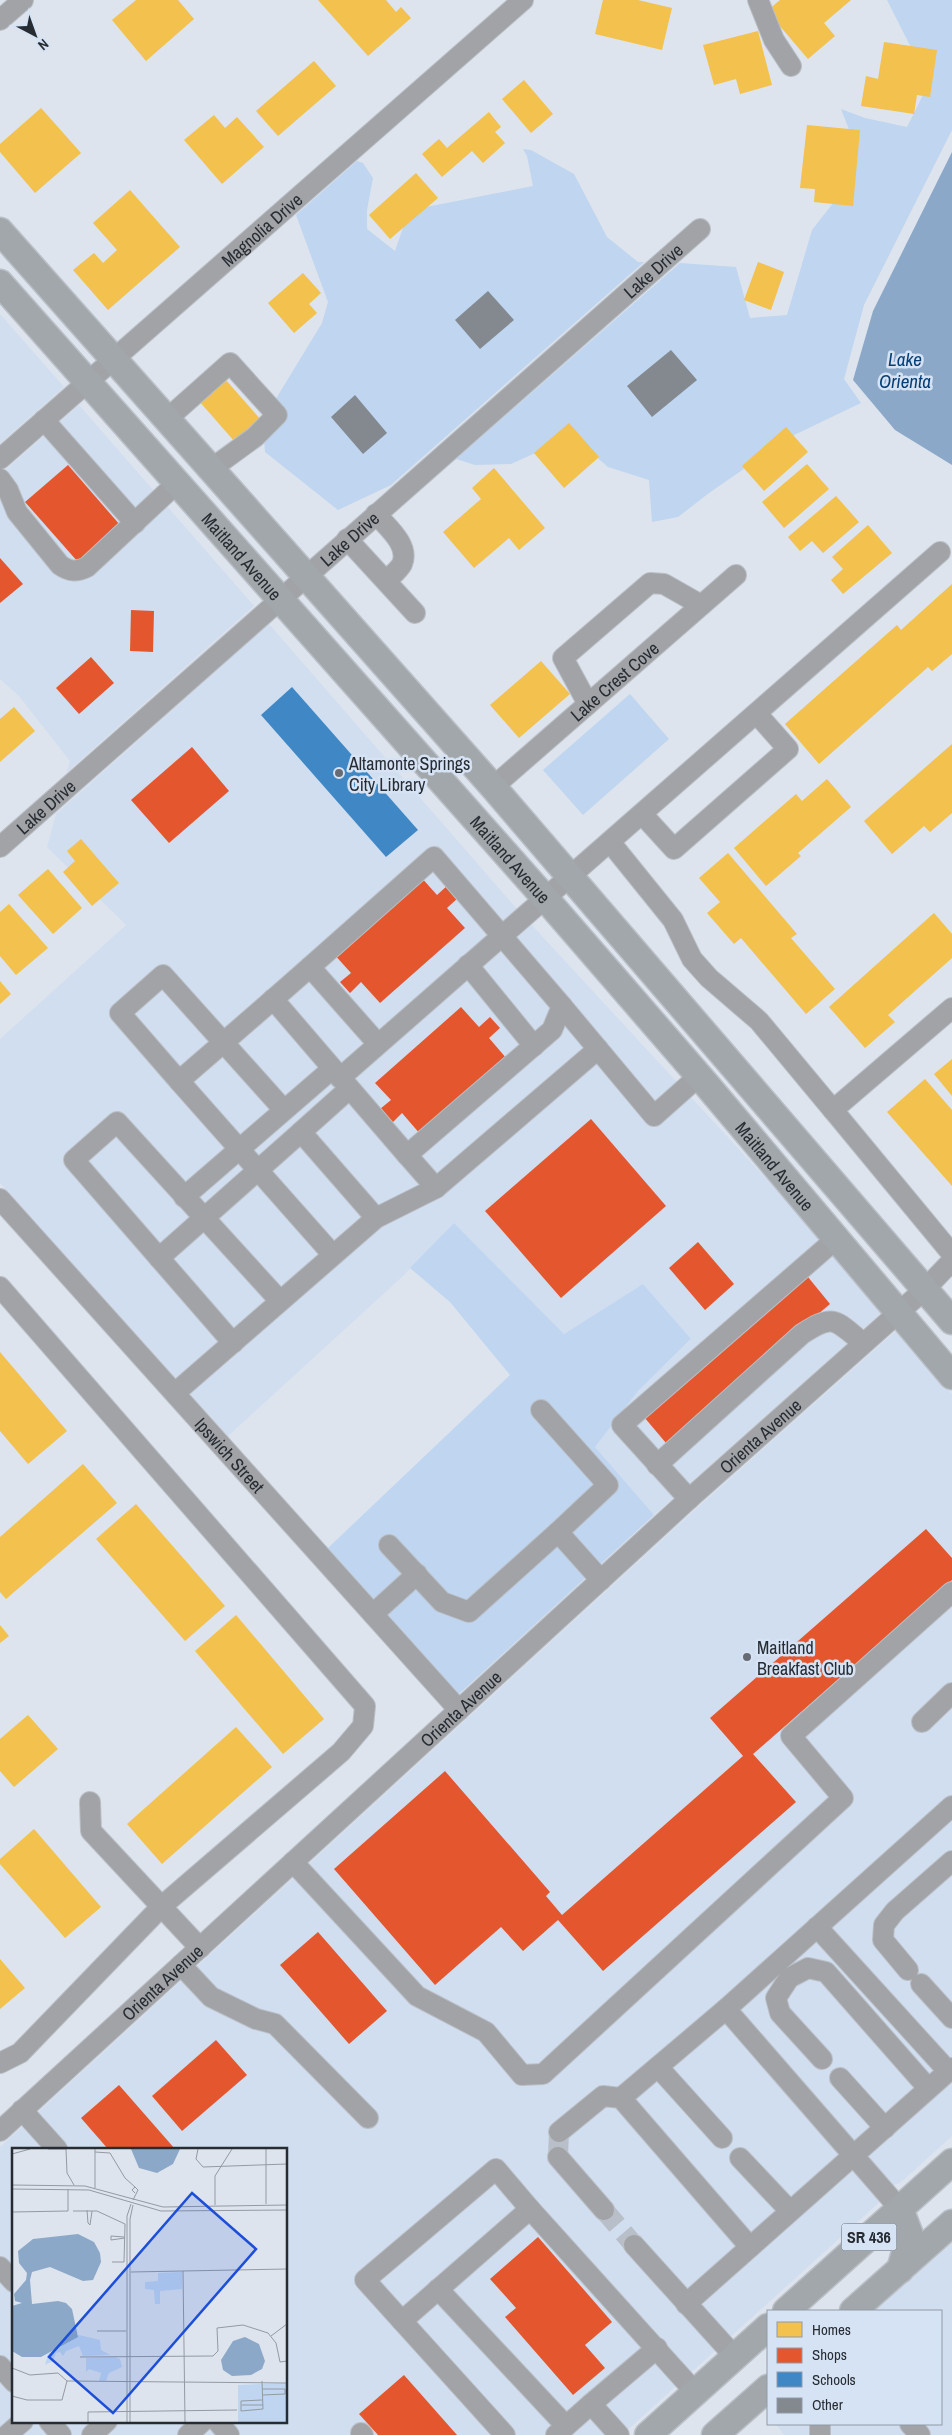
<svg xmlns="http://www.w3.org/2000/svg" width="952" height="2435" font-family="'Archivo Narrow',sans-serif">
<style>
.built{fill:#d1deef;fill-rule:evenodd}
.green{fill:#bfd5f0}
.water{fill:#8ca8c9}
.homes{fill:#f2c14e}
.shops{fill:#e4572e}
.schools{fill:#3f88c5}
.building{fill:#83898f}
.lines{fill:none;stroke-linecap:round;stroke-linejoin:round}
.minor-tunnel{stroke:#b9bfc8;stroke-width:20;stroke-dasharray:20 10;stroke-linecap:butt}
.minor-casing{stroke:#babfc6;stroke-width:22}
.major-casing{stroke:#babfc6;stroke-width:29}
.minor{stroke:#a1a3a7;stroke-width:20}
.major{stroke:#a2a7ac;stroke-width:26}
.poi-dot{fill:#676c74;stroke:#d6e3f4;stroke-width:2}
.labels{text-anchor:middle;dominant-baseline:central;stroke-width:5;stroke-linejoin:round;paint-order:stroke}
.shield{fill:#d6e3f4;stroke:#5c636d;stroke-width:1}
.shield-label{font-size:16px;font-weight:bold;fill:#272c33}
.street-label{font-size:18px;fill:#272c33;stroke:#d6e3f4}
.poi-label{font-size:18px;fill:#272c33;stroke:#d6e3f4;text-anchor:start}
.water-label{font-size:19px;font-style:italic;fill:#053e74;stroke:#d6e3f4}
.inset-road{fill:none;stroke:#949aa3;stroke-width:1}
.view{fill:#1d4ed8;fill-opacity:0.15;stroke:#1d4ed8;stroke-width:2.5}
.inset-edge{fill:none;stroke:#272c33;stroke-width:2.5}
</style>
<rect width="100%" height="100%" fill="#dde4ed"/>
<g class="built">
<polygon points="0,314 64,387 0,443"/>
<polygon points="79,405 254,606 67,772 70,761 19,696 0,679 0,475"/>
<polygon points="269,624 517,909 821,1238 883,1311 654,1515 595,1447 638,1391 691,1340 643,1284 564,1334 454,1223 402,1277 228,1436 0,1183 0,1039 126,925 47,847 56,814"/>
<path d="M898,1329L952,1394V2136L900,2183L893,2185L894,2189L622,2435H0V2147L697,1508ZM14,2149H286V2421H14Z"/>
<polygon points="952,2243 952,2435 784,2435 776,2424 941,2424 941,2311 874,2311"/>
</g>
<g class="green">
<polygon points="887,0 952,0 952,130 864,305 844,379 861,403 790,437 709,493 678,517 652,522 649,480 608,467 592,453 571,445 533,454 511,464 475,465 456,459 680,263 736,267 750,318 787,315 812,230 855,175 852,137 841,109 865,118 907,127 929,83"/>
<polygon points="523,149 531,150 574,174 607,237 638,262 644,262 391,485 338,510 265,452 263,420 322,323 328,302 296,215 357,161 363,163 373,178 367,210 367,229 395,251 405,222 416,209 533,186 527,156"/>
<polygon points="630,694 669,739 583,815 543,770"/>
<polygon points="454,1223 564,1334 643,1284 691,1339 638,1391 595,1447 654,1515 459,1694 328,1548 510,1375 450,1302 410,1268"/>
</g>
<polygon class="water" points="952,152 952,465 895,430 853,380 873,311"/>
<g class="homes">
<polygon points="136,0 178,0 194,19 146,61 112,20"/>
<polygon points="318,0 386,0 396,12 401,7 411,18 368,56"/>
<polygon points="603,0 638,0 672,8 662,50 595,34"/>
<polygon points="780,0 851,0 824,23 835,36 808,59 767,11"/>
<polygon points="758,31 772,85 740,94 736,79 714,85 703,45"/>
<polygon points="884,42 937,50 930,97 917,95 914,114 861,106 866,76 878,79"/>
<polygon points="314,61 336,86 278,136 256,111"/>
<polygon points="524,80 553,114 531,133 502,99"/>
<polygon points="41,108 81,153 35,193 0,152 0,144"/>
<polygon points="489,112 501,127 495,132 505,143 483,163 472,151 442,177 422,154 439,139 447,148"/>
<polygon points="214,115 225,128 237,117 264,147 222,184 184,140"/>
<polygon points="807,125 860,130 853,206 814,202 815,189 800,188"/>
<polygon points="416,173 438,198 390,239 369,215"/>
<polygon points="130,190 180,247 108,310 73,270 94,253 103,263 117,250 93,223"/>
<polygon points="758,262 784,272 771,310 744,300"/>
<polygon points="303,273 321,293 309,304 317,313 294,333 268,303"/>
<polygon points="225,379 261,420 235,442 199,401"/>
<polygon points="569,423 599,457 564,488 534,453"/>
<polygon points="786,427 808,452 764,491 742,466"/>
<polygon points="807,464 829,489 784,528 762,502"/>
<polygon points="494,468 545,528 519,550 509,538 474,568 443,532 481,499 472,488"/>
<polygon points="836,496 859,522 823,553 812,541 800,551 788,537"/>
<polygon points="868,525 892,553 843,594 831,580 843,569 832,557"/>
<polygon points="952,584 952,654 932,671 928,667 819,764 785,724 897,625 901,630"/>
<polygon points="541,661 570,694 519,738 490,705"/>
<polygon points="14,707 35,731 0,762 0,719"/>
<polygon points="952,744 952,813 930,832 924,826 892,854 864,821"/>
<polygon points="827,779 851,807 798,853 801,856 766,886 734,848 796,794 802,801"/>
<polygon points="81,839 119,883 92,906 63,872 75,861 67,851"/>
<polygon points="728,853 797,934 791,938 835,989 806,1014 741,938 734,944 707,913 720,902 699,878"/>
<polygon points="48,869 82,908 53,934 18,895"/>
<polygon points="9,904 48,948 16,975 0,956 0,912"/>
<polygon points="934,913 952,934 952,958 888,1015 895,1022 865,1048 829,1007"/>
<polygon points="0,981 11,994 0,1004"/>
<polygon points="952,1059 952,1096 934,1074"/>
<polygon points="925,1079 952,1110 952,1186 887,1112"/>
<polygon points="0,1352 67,1431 28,1464 0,1431"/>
<polygon points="83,1464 117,1503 6,1599 0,1592 0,1537"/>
<polygon points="136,1504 225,1606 185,1641 96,1539"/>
<polygon points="236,1615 324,1719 283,1754 195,1651"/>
<polygon points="0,1625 9,1636 0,1643"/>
<polygon points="28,1715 58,1749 14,1787 0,1771 0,1739"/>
<polygon points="236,1727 272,1767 162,1864 127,1824"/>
<polygon points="34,1829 101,1907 65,1938 0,1864 0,1859"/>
<polygon points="0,1959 25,1988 0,2009"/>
</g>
<g class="shops">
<polygon points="68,465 120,525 78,562 25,502"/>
<polygon points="0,558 23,584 0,603"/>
<polygon points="131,610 154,611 153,652 130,651"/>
<polygon points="91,657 114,683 79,714 56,688"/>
<polygon points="192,747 229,791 169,843 131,800"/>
<polygon points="420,876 437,895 448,885 459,897 447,908 465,928 380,1003 361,982 350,993 340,982 351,973 333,953"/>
<polygon points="461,1007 479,1027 490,1017 500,1028 489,1038 507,1059 421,1135 402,1113 392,1123 380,1109 391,1100 375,1083"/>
<polygon points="591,1119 666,1206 561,1298 485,1211"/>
<polygon points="698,1242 734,1284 705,1310 669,1268"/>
<polygon points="808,1277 830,1304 666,1443 644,1417"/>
<polygon points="926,1529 952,1558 952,1580 753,1754 796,1802 603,1971 558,1920 523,1951 501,1927 435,1985 334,1869 445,1771 550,1892 546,1896 562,1915 743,1756 710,1718"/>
<polygon points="318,1932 387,2011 349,2044 280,1965"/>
<polygon points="216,2040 247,2075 182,2131 152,2096"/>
<polygon points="119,2085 175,2149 108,2149 81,2118"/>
<polygon points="538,2237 612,2322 585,2345 605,2368 573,2395 505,2317 516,2308 490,2279"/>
<polygon points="404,2375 457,2435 378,2435 359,2414"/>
</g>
<polygon class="schools" points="292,687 418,830 386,857 261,715"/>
<g class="building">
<polygon points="488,291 514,320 480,349 455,320"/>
<polygon points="671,350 697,380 652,417 627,386"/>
<polygon points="355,395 387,433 363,454 331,417"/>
</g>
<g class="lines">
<g class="minor-tunnel">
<polyline points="558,2157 559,2132"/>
<polyline points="604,2210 634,2245"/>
</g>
<defs>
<g id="minor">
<polyline points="758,0 774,40 791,66"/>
<polyline points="0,20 23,0"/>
<polyline points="167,419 230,363 277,415 255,437 211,469"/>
<polyline points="44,420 135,523"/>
<path id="s1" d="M0,459L523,0"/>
<path d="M0,479L8,490L17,512L60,565C70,572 77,572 87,567L177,483"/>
<path d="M376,514C387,527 410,545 402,564C399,570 391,576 386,581"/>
<polyline points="347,539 415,613"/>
<polyline points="588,704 563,658 650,583 664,584 701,605"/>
<path id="s2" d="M493,787L736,575"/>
<polyline points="642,814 674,849 788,749 757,714"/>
<polyline points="610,842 673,920 692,959 709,978 759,1021 833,1110"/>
<path id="s3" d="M0,847L700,229"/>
<polyline points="468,965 534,1046"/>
<polyline points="273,999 407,1155 552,1030 562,1006 434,857 310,967 378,1044"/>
<polyline points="562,1006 654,1116 699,1076"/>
<polyline points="952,1008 833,1110 952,1254"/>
<polyline points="340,1078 940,552"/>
<polyline points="179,1081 333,1255"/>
<polyline points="349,1089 301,1132 376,1218"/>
<path d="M284,1110L163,975L120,1013L179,1081C223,1043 267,1005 310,967"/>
<polyline points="407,1155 436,1188 598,1049"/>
<polyline points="184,1197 332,1069"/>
<path id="s4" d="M0,1199L459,1710"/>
<polyline points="159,1258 301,1132"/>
<polyline points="0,1287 365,1706 363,1726 341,1752 162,1906 20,2053 0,2063"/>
<polyline points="233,1343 74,1160 117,1122 280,1301"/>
<polyline points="175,1393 376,1218 436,1188"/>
<polyline points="541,1410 608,1485 558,1532 601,1580"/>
<path d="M657,1465L802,1334C834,1313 835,1320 862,1342"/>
<polyline points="689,1499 622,1425 836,1239"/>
<polyline points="389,1545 442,1602 469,1612 558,1532"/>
<polyline points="373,1614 417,1574"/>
<polyline points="922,1722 952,1693"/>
<polyline points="90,1802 91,1831 200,1948"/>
<polyline points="293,1862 417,1996 486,2032 522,2075 543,2074 843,1798 791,1736 952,1592"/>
<polyline points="817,1927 948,2071"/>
<polyline points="181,1965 211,1997 256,2019 275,2024 368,2118"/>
<polyline points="908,1970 883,1940 884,1925 895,1911 952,1861"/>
<polyline points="921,1984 952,2018"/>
<polyline points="726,2009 900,2209"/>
<polyline points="822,2059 780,2013 776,1998 789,1978 808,1968 826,1972 928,2088"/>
<polyline points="658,2067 722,2138"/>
<polyline points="840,2078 885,2128"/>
<polyline points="621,2098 726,2009 952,1806"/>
<polyline points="22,2110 57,2149"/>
<path id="s5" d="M0,2131L689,1499L925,1289L952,1261"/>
<polyline points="559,2132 603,2096 621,2098 750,2247"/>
<polyline points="558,2157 604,2210"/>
<polyline points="740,2158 790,2211"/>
<polyline points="634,2245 735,2357"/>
<polyline points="0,2267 14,2282"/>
<polyline points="438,2289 566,2426"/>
<polyline points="686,2304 952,2068"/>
<polyline points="402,2321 365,2280 496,2169 530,2209"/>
<polyline points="0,2366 14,2382"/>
<polyline points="591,2404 657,2348"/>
<polyline points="49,2421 61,2435"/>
<polyline points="217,2421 229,2435"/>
<polyline points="820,2424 820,2435"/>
<polyline points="910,2424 920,2435"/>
<polyline points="361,2433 363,2435"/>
<polyline points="7,2435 23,2421"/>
<polyline points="92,2435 107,2421"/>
<polyline points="188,2435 203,2421"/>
<polyline points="505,2435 402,2321 530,2209 695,2392"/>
<polyline points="556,2435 591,2404 619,2435"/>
</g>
<g id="major">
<polyline points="0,231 493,787 952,1321"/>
<path id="s6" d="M0,283L545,898L706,1084L952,1376"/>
<polyline points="900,2209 910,2235 900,2270"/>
<polyline points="786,2311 952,2162"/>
<polyline points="853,2311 952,2223"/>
<polyline points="648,2435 768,2327"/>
<polyline points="715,2435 768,2388"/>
</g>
</defs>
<use href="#minor" class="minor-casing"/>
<use href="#major" class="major-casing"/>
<use href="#minor" class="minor"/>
<use href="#major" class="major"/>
</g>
<g class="poi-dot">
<circle cx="339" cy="773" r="5"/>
<circle cx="747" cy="1657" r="5"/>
</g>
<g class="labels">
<rect class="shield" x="841.5" y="2223.5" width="55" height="27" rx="4"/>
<g class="shield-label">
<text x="869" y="2237">SR 436</text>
</g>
<g class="street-label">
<text stroke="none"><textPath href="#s1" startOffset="348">Magnolia Drive</textPath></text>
<text stroke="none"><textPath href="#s3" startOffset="871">Lake Drive</textPath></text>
<text stroke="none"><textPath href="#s3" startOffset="466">Lake Drive</textPath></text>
<text stroke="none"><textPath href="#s6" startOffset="365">Maitland Avenue</textPath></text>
<text stroke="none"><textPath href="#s2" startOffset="161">Lake Crest Cove</textPath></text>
<text stroke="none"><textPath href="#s3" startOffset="61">Lake Drive</textPath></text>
<text stroke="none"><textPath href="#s6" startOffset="770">Maitland Avenue</textPath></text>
<text stroke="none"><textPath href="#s6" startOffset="1175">Maitland Avenue</textPath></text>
<text stroke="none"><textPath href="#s5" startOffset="1030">Orienta Avenue</textPath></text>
<text stroke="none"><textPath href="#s4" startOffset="344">Ipswich Street</textPath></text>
<text stroke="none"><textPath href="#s5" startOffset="625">Orienta Avenue</textPath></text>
<text stroke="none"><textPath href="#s5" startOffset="220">Orienta Avenue</textPath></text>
</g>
<g class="poi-label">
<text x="349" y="763">Altamonte Springs<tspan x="349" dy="21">City Library</tspan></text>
<text x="757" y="1647">Maitland<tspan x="757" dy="21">Breakfast Club</tspan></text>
</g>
<g class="water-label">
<text x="905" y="359">Lake<tspan x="905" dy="22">Orienta</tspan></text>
</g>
</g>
<g transform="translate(12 2148)">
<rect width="275" height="275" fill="#dde4ed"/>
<path d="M170,124V141L148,143V156H143L142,142L133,141V134L146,133V125ZM67,187L88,192L89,202L98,207L71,208L67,198L54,203L51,208L48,204L44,205L41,213L33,217L36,206ZM103,209L108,211L110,219L97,225L94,233H87L89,225L77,221L74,224V210ZM275,235V274H226V237Z" fill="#bfd5f0"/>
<path d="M119,1H168L161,16L145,25L127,20ZM66,86L82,94L88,105L89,114L81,132L71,133L38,119L20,124L18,132L20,156L46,153L54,155L60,161L66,189L29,209H10L0,203V158L10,155L3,153L2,146L14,132L15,125L7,115L6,103L21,91ZM233,189L247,196L253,213L250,221L239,227L220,228L211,222L209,212L221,193Z" fill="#8ca8c9"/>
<path class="inset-road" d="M36,1H54M54,1L55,25L62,37M186,1L184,11L191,19L275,16M254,1V56M83,4L98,5L113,30L123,39M0,6L18,1M0,37L73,38L151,59L275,57M83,40V1M0,41L77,42L149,63L275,62M121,52L126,42L123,39L120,42L123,45M203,57V28L220,1M75,62L76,75L78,77L80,63M61,63H85L113,76L112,114H100M0,64L56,63V41M112,89L99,88V92L113,90M171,123L173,274M119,124L275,121M85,183H114M259,188L275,176M68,209L201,208L206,203L205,180L231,177L256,185L264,195L268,214L275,213M0,220L18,227L46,225L55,233M55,233L275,235M250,233L251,261L229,263V253L250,252M250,241H273V246L250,247M0,248L15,252H50L55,233M230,257H251M76,274V264L225,262M115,274V68L119,56M118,274V71L121,57"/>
<path class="view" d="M180,45L244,101L101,265L37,209Z"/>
<rect width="275" height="275" class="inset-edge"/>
</g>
<rect x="767" y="2310" width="175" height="115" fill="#d6e3f4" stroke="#909aa7"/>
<rect x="777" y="2322" width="25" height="15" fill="#f2c14e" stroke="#909aa7"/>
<text x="812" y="2335" font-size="15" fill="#272c33">Homes</text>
<rect x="777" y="2348" width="25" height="15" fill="#e4572e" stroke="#909aa7"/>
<text x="812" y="2360" font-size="15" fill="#272c33">Shops</text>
<rect x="777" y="2372" width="25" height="15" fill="#3f88c5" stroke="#909aa7"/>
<text x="812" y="2385" font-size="15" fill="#272c33">Schools</text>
<rect x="777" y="2398" width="25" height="15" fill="#83898f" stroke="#909aa7"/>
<text x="812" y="2410" font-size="15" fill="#272c33">Other</text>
<g transform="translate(35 35) rotate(139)" stroke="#d6e3f4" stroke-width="4" paint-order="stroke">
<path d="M0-4L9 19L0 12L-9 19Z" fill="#272c33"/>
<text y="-8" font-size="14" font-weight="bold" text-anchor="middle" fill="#272c33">N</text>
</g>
</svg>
